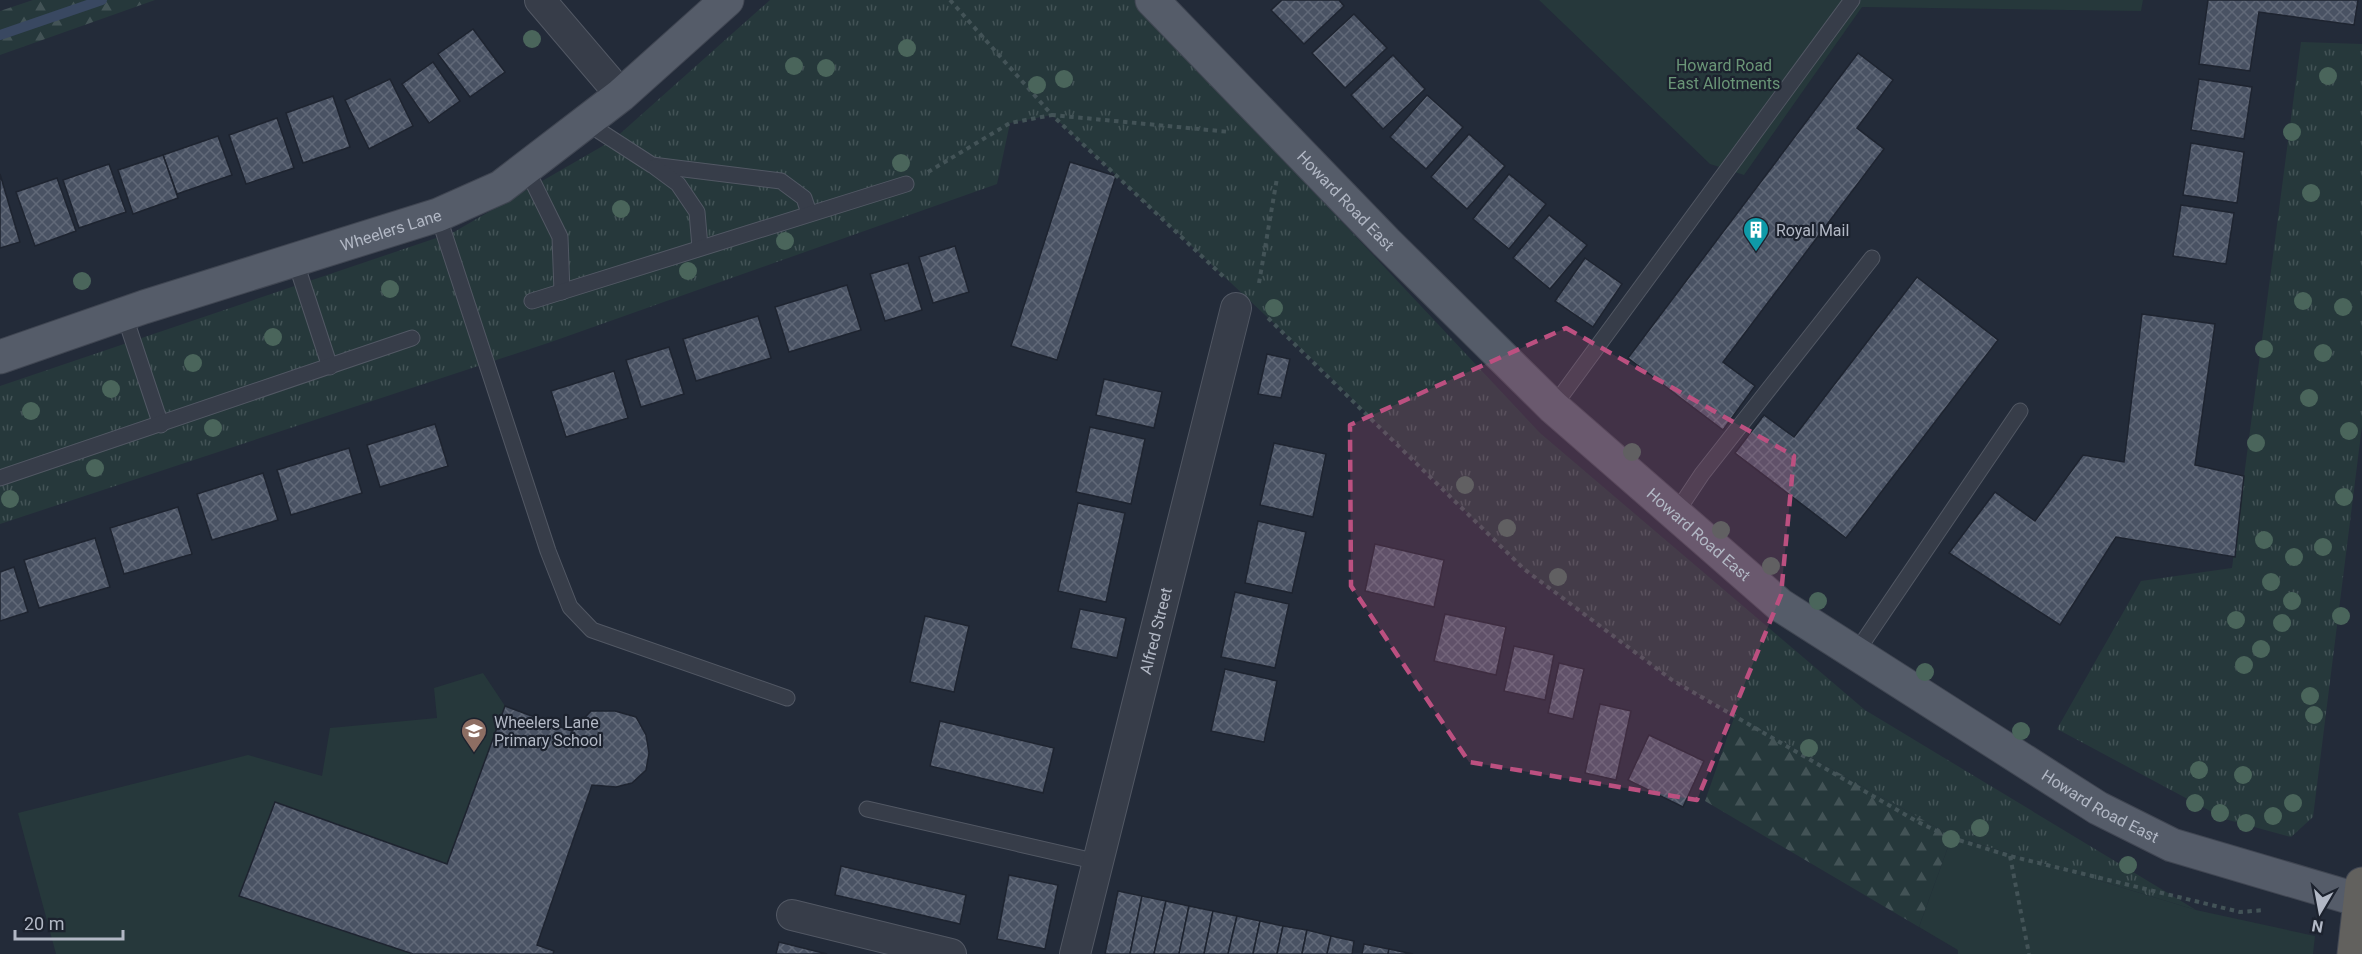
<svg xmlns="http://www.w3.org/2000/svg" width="2362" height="954" font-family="Roboto,sans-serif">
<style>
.grass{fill:url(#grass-tufts)}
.forest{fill:url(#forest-firs)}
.green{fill:#26383b}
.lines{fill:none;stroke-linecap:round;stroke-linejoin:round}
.stream{stroke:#394861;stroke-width:10}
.building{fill:url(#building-cross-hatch);stroke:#1e2430;stroke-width:1.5}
.service-casing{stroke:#525864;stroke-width:17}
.minor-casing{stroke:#525864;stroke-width:32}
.primary-casing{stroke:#404652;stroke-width:35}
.trunk-casing{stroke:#424854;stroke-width:35}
.path{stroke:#435357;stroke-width:4;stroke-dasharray:4.5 4.5;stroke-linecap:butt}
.service{stroke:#373d49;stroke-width:15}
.minor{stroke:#373d49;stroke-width:30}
.primary{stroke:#555c69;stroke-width:33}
.trunk{stroke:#62615e;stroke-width:33}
.tree{fill:#4a655b}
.marked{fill:#bc5080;fill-opacity:0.2;stroke:#bc5080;stroke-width:4.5;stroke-dasharray:12 8;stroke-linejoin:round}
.labels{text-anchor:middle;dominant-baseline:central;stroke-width:4.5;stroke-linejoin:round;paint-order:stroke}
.park-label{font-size:16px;fill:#6a9577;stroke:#1c222e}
.street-label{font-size:16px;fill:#b2b8c5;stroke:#1c222e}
.poi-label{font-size:16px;fill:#b2b8c5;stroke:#1c222e;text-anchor:start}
</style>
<defs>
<pattern id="grass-tufts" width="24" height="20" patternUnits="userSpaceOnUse" patternTransform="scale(1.5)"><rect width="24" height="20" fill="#26383b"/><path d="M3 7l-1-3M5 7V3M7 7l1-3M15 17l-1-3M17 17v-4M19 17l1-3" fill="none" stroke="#435356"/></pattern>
<pattern id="forest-firs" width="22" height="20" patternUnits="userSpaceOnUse" patternTransform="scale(1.5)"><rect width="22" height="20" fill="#26383b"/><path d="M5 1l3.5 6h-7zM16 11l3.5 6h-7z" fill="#435356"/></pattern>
<pattern id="building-cross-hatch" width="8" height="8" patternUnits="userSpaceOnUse" patternTransform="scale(1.5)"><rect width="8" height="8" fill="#495263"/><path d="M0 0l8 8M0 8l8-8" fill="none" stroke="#616978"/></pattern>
</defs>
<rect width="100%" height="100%" fill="#232b39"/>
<g class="grass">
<polygon points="770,0 1134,0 1540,433 1865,710 2196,910 1952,836 1672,680 1524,569 1312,359 1052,115 1010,123 997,184 551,342 0,524 0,386 454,232 613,140"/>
<polygon points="2301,42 2362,44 2362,426 2313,817 2291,837 2225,819 2057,729 2141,581 2232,568"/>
</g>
<g class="forest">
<polygon points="33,0 155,0 0,55 0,11"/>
<polygon points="1735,715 1952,836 1919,927 1705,801"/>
</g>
<g class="green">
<polygon points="1539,0 2143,0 2141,11 1862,7 1744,175 1710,164"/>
<polygon points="483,673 505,706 447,864 275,802 239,896 413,954 56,954 18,813 248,755 322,776 330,728 437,718 434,688"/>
<polygon points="1952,836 2196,910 2315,936 2313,954 1958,954 1958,950 1919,927"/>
</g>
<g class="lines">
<polyline class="stream" points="0,35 102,0"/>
</g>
<g class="building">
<polygon points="1282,0 1339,0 1344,6 1304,44 1271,10"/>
<polygon points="2208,0 2358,0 2354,25 2259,12 2250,71 2199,64"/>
<polygon points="1354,14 1387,48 1345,88 1312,53"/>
<polygon points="473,29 505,72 470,97 438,54"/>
<polygon points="1858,53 1893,80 1857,128 1884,149 1723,362 1755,386 1723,430 1628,358"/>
<polygon points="1393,55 1425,89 1383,129 1351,95"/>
<polygon points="433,62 460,101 429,123 402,84"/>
<polygon points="390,79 413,126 369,149 345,100"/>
<polygon points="2199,79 2252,87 2244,139 2191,130"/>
<polygon points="1427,95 1463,127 1426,169 1390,137"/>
<polygon points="333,96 350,147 303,163 286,113"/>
<polygon points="277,118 294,168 246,184 229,135"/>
<polygon points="1469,134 1505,166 1467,209 1431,177"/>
<polygon points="218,136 232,175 177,194 163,155"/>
<polygon points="2191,143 2244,152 2237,203 2183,195"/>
<polygon points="163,155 178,198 133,214 118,170"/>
<polygon points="1070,162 1116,176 1057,360 1011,346"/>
<polygon points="109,164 126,212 79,228 63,180"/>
<polygon points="0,174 20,242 0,248"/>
<polygon points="1509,174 1546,204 1509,249 1473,219"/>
<polygon points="57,178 76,231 35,246 16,192"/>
<polygon points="2181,205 2234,213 2226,264 2173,256"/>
<polygon points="1549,215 1587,245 1550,289 1513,258"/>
<polygon points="955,246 969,292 933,303 919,257"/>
<polygon points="1585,258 1622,284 1593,327 1555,301"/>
<polygon points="908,263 922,310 885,321 870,274"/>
<polygon points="1917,277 1998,340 1846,538 1735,453 1764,415 1794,437"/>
<polygon points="847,285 861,330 789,352 775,307"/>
<polygon points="2142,314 2215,324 2195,465 2244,476 2235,557 2116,537 2060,625 1949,553 1995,492 2035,521 2083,455 2124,462"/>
<polygon points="758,316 771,358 696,381 683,339"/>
<polygon points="669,347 684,394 641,407 626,360"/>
<polygon points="1267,354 1290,359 1281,398 1258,394"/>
<polygon points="614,371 628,418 566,437 551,391"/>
<polygon points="1104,379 1162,392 1154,428 1096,415"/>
<polygon points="435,424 448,466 380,487 367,445"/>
<polygon points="1090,427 1145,439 1131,504 1076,492"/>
<polygon points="1274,443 1326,454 1313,517 1260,505"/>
<polygon points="349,448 362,493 291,515 277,470"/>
<polygon points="263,473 278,520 212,540 197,494"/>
<polygon points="1078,503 1125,513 1106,602 1058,591"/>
<polygon points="178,507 192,554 124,574 110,528"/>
<polygon points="1258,521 1306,532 1292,593 1245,583"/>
<polygon points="95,538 110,587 39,608 24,560"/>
<polygon points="1375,544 1444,560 1434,607 1365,591"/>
<polygon points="14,567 28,612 0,621 0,572"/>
<polygon points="1235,592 1289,604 1275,668 1221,657"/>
<polygon points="1080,609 1126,618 1117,658 1071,648"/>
<polygon points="1445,614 1506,627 1496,675 1434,661"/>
<polygon points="925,616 969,626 954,692 910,682"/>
<polygon points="1514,646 1554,655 1545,700 1504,691"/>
<polygon points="1559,663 1584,669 1573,719 1548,713"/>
<polygon points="1225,669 1277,681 1264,742 1211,731"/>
<polygon points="1600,704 1631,711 1616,780 1585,773"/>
<polygon points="505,706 572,731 591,711 615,711 636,717 646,735 649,753 646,770 632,783 616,787 592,785 537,945 554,951 553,954 413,954 239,896 275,802 447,864"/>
<polygon points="940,721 1054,748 1043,793 930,766"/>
<polygon points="1649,735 1704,761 1683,807 1628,780"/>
<polygon points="841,866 966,895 960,924 835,895"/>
<polygon points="1009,875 1058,885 1045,949 997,939"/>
<polygon points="1118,891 1142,896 1130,954 1105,954"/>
<polygon points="1142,896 1166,901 1154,954 1130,954"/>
<polygon points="1166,901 1189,906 1179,954 1154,954"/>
<polygon points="1189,906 1213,911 1204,954 1179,954"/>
<polygon points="1213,911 1237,916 1228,954 1204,954"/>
<polygon points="1237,916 1260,921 1253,954 1228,954"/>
<polygon points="1260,921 1283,926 1277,954 1253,954"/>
<polygon points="1283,926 1307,930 1302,954 1277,954"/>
<polygon points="1307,930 1331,936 1327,954 1302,954"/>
<polygon points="1331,936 1354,941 1352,954 1327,954"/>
<polygon points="779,942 827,954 776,954"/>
<polygon points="1364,944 1389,949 1388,954 1362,954"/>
<polygon points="1389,949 1413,954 1388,954"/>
</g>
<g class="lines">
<defs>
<g id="service">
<polyline points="584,121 652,165 781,181 804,198 809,213"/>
<polyline points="655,167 678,184 697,212 700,247"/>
<polyline points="526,168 560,237 562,292"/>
<polyline points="438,215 548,551 570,607 592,630 787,698"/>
<polyline points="295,260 330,367"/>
<polyline points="532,301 906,184"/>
<polyline points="124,314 161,425"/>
<polyline points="1553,407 1852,0"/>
<polyline points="0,478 412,338"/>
<polyline points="1676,513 1702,474 1872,258"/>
<polyline points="1855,654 2020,411"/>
<polyline points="867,809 1098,862"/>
</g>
<g id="minor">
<polyline points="540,0 621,95"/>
<polyline points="792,915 951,954"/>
<path id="s1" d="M1075,954L1236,308"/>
</g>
<g id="primary">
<path id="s2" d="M1152,0L1386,242L1553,407L1780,605L2098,808L2172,845L2362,901"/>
<path id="s3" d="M0,357L144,307L438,215L501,187L621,95L727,0"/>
</g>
<polyline id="trunk" points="2354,954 2362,884"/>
</defs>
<use href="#service" class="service-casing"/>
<use href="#minor" class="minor-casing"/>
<use href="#primary" class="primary-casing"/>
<use href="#trunk" class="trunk-casing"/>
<g class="path">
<polyline points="950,0 1052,115 1230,132"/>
<polyline points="928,172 1010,123 1052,115 1225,278"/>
<polyline points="1259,283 1277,178"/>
<polyline points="1268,318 1524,569 1672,680 1918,822 1949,837 2010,856 2240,912 2264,910"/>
<polyline points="2010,856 2029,954"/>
</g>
<use href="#service" class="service"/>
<use href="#minor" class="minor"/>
<use href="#primary" class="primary"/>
<use href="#trunk" class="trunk"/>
</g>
<g class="tree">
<circle cx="532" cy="39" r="9"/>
<circle cx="907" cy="48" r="9"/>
<circle cx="794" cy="66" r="9"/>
<circle cx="826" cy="68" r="9"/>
<circle cx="2328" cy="76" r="9"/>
<circle cx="1064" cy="79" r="9"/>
<circle cx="1037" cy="85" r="9"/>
<circle cx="2292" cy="132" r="9"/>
<circle cx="901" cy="163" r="9"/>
<circle cx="2311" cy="193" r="9"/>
<circle cx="621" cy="209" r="9"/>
<circle cx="785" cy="241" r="9"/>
<circle cx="688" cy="271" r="9"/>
<circle cx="82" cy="281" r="9"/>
<circle cx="390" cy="289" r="9"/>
<circle cx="2303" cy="301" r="9"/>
<circle cx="2343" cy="307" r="9"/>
<circle cx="1274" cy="308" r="9"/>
<circle cx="273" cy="337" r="9"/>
<circle cx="2264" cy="349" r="9"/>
<circle cx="2323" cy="353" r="9"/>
<circle cx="193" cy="363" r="9"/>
<circle cx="111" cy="389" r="9"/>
<circle cx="2309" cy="398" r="9"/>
<circle cx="31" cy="411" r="9"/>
<circle cx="213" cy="428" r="9"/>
<circle cx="2349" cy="431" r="9"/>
<circle cx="2256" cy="443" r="9"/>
<circle cx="1632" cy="452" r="9"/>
<circle cx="95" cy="468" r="9"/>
<circle cx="1465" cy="485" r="9"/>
<circle cx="2344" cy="497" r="9"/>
<circle cx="10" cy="499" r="9"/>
<circle cx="1507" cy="528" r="9"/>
<circle cx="1721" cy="530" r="9"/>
<circle cx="2264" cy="540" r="9"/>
<circle cx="2323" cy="547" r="9"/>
<circle cx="2294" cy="557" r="9"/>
<circle cx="1771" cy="566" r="9"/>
<circle cx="1558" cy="577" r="9"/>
<circle cx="2271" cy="582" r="9"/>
<circle cx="1818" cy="601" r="9"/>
<circle cx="2292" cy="601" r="9"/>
<circle cx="2341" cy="616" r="9"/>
<circle cx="2236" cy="620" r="9"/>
<circle cx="2282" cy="623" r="9"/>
<circle cx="2261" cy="649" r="9"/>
<circle cx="2244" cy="665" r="9"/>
<circle cx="1925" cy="672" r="9"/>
<circle cx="2310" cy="696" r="9"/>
<circle cx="2314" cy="715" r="9"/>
<circle cx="2021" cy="731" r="9"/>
<circle cx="1809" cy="748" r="9"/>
<circle cx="2199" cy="770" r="9"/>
<circle cx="2243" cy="775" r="9"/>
<circle cx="2195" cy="803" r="9"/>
<circle cx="2293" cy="803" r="9"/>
<circle cx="2220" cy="813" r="9"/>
<circle cx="2273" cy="816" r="9"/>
<circle cx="2246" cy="823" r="9"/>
<circle cx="1980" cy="828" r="9"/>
<circle cx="1951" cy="839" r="9"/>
<circle cx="2128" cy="865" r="9"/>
</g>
<path class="marked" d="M1566,328L1794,456L1781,595L1697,800L1469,762L1351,586L1350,425Z"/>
<defs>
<symbol id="building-pin" viewBox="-11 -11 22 30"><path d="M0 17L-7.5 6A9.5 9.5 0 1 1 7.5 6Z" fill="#0f9aa8" stroke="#1c222e"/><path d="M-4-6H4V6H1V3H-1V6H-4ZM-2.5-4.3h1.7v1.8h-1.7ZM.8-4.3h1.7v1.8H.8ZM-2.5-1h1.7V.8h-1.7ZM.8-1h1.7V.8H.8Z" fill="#fff"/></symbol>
<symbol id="school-pin" viewBox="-11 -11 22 30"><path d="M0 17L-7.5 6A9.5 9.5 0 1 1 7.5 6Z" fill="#8d6e63" stroke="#1c222e"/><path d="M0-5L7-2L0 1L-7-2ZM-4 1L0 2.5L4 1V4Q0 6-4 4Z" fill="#fff"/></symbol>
</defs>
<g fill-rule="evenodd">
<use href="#building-pin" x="1741" y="215" width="30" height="40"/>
<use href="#school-pin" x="459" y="716" width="30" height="40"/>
</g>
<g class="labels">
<g class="park-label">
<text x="1724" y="65">Howard Road<tspan x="1724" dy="18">East Allotments</tspan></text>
</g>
<g class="street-label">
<text stroke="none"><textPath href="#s2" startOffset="279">Howard Road East</textPath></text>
<text stroke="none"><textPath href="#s3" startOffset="411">Wheelers Lane</textPath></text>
<text stroke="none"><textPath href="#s2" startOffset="765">Howard Road East</textPath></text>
<text stroke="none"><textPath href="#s1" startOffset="333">Alfred Street</textPath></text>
<text stroke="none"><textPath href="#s2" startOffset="1251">Howard Road East</textPath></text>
</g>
<g class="poi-label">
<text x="1776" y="230">Royal Mail</text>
<text x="494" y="722">Wheelers Lane<tspan x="494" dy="18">Primary School</tspan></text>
</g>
</g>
<g transform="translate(2320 912) rotate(190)" stroke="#1c222e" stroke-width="4.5" paint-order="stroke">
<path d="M0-4.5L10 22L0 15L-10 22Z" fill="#b2b8c5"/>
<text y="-9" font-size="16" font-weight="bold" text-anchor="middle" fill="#b2b8c5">N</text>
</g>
<path d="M15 930v9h108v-9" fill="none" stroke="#b2b8c5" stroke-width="3"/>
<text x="24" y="930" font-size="18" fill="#b2b8c5" stroke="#1c222e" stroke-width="4.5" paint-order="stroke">20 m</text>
</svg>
